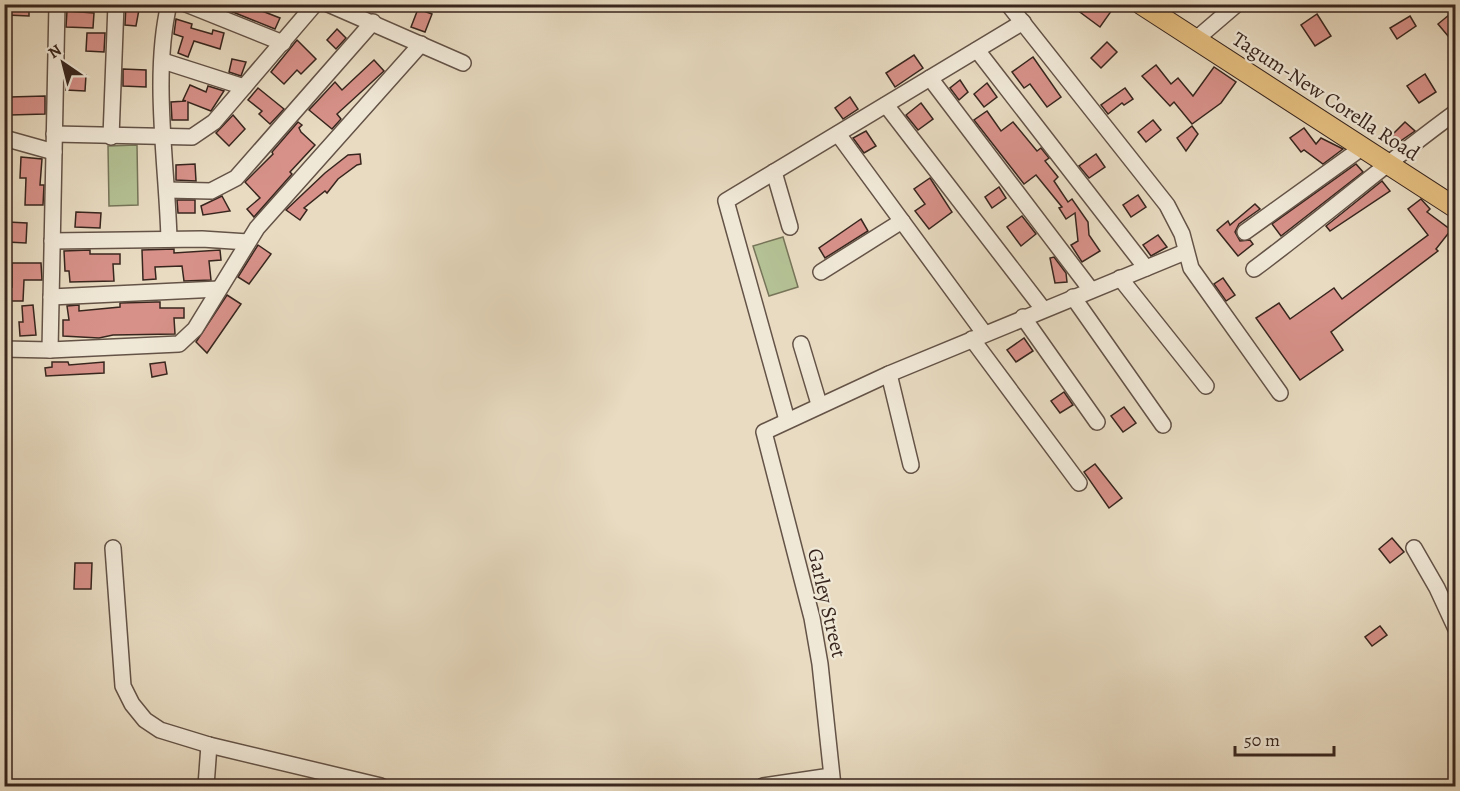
<svg xmlns="http://www.w3.org/2000/svg" width="1460" height="791" font-family="Alegreya,serif">
<style>
.green{fill:#b4c194;stroke:#767459;stroke-width:1.5}
.building{fill:#d79189;stroke:#38261e;stroke-width:1.5}
.lines{fill:none;stroke-linecap:round;stroke-linejoin:round}
.minor-casing{stroke:#645347;stroke-width:18}
.major-casing{stroke:#38261e;stroke-width:22}
.minor{stroke:#f0e8d7;stroke-width:15}
.major{stroke:#e4be80;stroke-width:20}
.labels{text-anchor:middle;dominant-baseline:central;stroke-width:4.5;stroke-linejoin:round;paint-order:stroke}
.street-label{font-size:21px;fill:#38261e;stroke:#f0e8d7}
</style>
<rect width="100%" height="100%" fill="#e8dbc1"/>
<filter id="stains"><feTurbulence type="fractalNoise" baseFrequency=".00333" numOctaves="4"/><feColorMatrix values="0 0 0 0 .2 0 0 0 0 .09 0 0 0 0 .02 0 0 0 .5 -.17"/></filter>
<radialGradient id="worn" r=".72"><stop offset=".6" stop-color="#630" stop-opacity="0"/><stop offset="1" stop-color="#630" stop-opacity=".3"/></radialGradient>
<g class="green">
<polygon points="137,145 138,205 109,206 108,146"/>
<polygon points="783,237 798,287 769,296 753,246"/>
</g>
<g class="building">
<polygon points="7,4 29,4 29,16 7,15"/>
<polygon points="126,4 140,4 136,26 125,25"/>
<polygon points="213,4 244,4 280,18 275,29"/>
<polygon points="1069,4 1105,4 1112,10 1100,27"/>
<polygon points="418,9 432,14 425,32 411,27"/>
<polygon points="1455,10 1455,30 1448,36 1438,24"/>
<polygon points="67,11 94,13 93,28 66,27"/>
<polygon points="1317,14 1331,36 1315,46 1301,25"/>
<polygon points="1410,16 1416,26 1397,39 1390,28"/>
<polygon points="176,19 192,24 191,28 212,34 213,30 224,33 220,49 194,41 188,57 178,53 183,37 174,34"/>
<polygon points="337,29 346,38 336,49 327,40"/>
<polygon points="87,33 105,33 104,52 86,51"/>
<polygon points="297,40 316,59 301,74 297,70 284,84 271,72"/>
<polygon points="1107,42 1117,52 1101,68 1091,58"/>
<polygon points="914,55 923,68 895,87 886,73"/>
<polygon points="1033,57 1061,97 1047,107 1030,84 1024,88 1012,72"/>
<polygon points="232,59 246,62 241,76 229,72"/>
<polygon points="374,60 384,71 337,114 341,119 332,129 309,110 335,82 342,90"/>
<polygon points="1156,65 1171,84 1178,78 1193,96 1214,67 1236,82 1221,103 1192,124 1174,102 1170,106 1142,76"/>
<polygon points="123,69 146,70 146,87 123,86"/>
<polygon points="68,73 86,75 85,91 66,90"/>
<polygon points="1425,74 1436,92 1419,103 1407,86"/>
<polygon points="960,80 968,92 959,100 950,88"/>
<polygon points="987,83 997,97 984,107 974,94"/>
<polygon points="190,85 206,92 208,86 224,91 211,111 188,102 188,120 172,120 171,102 186,101 183,100"/>
<polygon points="258,88 284,109 270,124 259,114 262,111 248,100"/>
<polygon points="1125,88 1133,99 1124,105 1122,103 1108,114 1101,105"/>
<polygon points="45,96 45,114 10,115 10,97"/>
<polygon points="850,97 858,109 843,119 835,108"/>
<polygon points="921,103 933,119 918,130 906,115"/>
<polygon points="987,111 1001,131 1013,122 1037,151 1041,148 1049,158 1045,161 1058,177 1054,181 1068,202 1072,199 1088,222 1089,235 1100,251 1082,262 1071,245 1078,241 1075,213 1066,219 1059,208 1062,207 1036,175 1024,184 974,120"/>
<polygon points="233,115 245,129 229,146 216,133"/>
<polygon points="1153,120 1161,130 1146,142 1138,132"/>
<polygon points="298,122 302,125 299,128 301,132 315,145 290,172 292,174 254,217 247,209 260,198 245,182 273,154 272,152"/>
<polygon points="1405,122 1415,131 1399,142 1392,135"/>
<polygon points="1192,126 1198,134 1186,151 1177,138"/>
<polygon points="1304,128 1316,144 1321,138 1343,149 1323,164 1304,150 1301,152 1290,138"/>
<polygon points="866,131 876,146 864,153 853,138"/>
<polygon points="360,154 361,164 357,165 338,179 327,193 325,191 304,208 307,210 300,220 286,210 325,173 348,155"/>
<polygon points="1096,154 1105,167 1089,178 1079,166"/>
<polygon points="21,157 42,159 40,185 44,185 43,205 25,205 26,178 20,178"/>
<polygon points="195,164 196,181 176,180 176,165"/>
<polygon points="1356,164 1363,172 1281,236 1272,224"/>
<polygon points="930,178 952,212 929,229 915,211 925,204 914,189"/>
<polygon points="1382,181 1390,191 1330,231 1326,226"/>
<polygon points="999,187 1006,198 992,208 985,197"/>
<polygon points="1138,195 1146,207 1131,217 1123,205"/>
<polygon points="222,196 230,211 203,215 201,206"/>
<polygon points="1421,199 1430,209 1427,212 1451,230 1436,249 1438,251 1331,332 1343,350 1300,380 1256,318 1279,303 1290,319 1334,288 1342,299 1428,235 1408,209"/>
<polygon points="177,200 195,200 195,213 178,213"/>
<polygon points="1255,204 1260,209 1239,224 1235,232 1240,241 1250,240 1253,244 1238,256 1217,230 1228,221 1230,225"/>
<polygon points="76,212 101,213 100,228 75,227"/>
<polygon points="1022,216 1036,234 1021,246 1007,227"/>
<polygon points="861,219 868,231 825,258 819,248"/>
<polygon points="8,222 27,223 26,243 7,242"/>
<polygon points="1158,235 1167,247 1151,256 1143,245"/>
<polygon points="258,245 271,254 249,284 238,277"/>
<polygon points="174,249 174,253 220,250 221,260 209,261 211,280 184,281 182,266 155,267 156,279 143,280 142,250"/>
<polygon points="90,250 90,254 120,254 120,264 113,264 114,281 70,282 69,271 65,271 64,251"/>
<polygon points="1054,257 1066,273 1067,282 1055,283 1050,258"/>
<polygon points="12,263 41,263 42,280 24,280 23,301 8,301 8,287 12,287"/>
<polygon points="1223,278 1235,295 1226,301 1214,284"/>
<polygon points="227,295 241,304 207,353 196,342"/>
<polygon points="156,302 160,302 160,308 184,308 184,318 174,318 175,334 113,335 99,338 63,336 63,320 69,320 67,306 79,305 79,311 120,307 120,303"/>
<polygon points="33,305 36,335 20,336 19,322 23,322 22,306"/>
<polygon points="1024,338 1033,351 1016,362 1007,350"/>
<polygon points="52,362 68,362 69,365 104,362 104,373 46,376 45,368 52,367"/>
<polygon points="165,362 167,374 152,377 150,364"/>
<polygon points="1064,392 1073,405 1060,413 1051,401"/>
<polygon points="1124,407 1136,423 1123,432 1111,416"/>
<polygon points="1095,464 1122,498 1109,508 1084,472"/>
<polygon points="1392,538 1404,552 1390,563 1379,549"/>
<polygon points="75,563 92,563 91,589 74,589"/>
<polygon points="1380,626 1387,635 1372,646 1365,637"/>
</g>
<g class="lines">
<defs>
<g id="minor">
<path d="M169,4C152,76 167,165 169,239"/>
<polyline points="186,4 283,43"/>
<polyline points="328,4 463,63"/>
<polyline points="1008,4 1167,205 1182,234 1191,268 1280,393"/>
<polyline points="1195,40 1237,4"/>
<polyline points="977,50 1146,268"/>
<polyline points="163,61 244,87"/>
<polyline points="930,78 1091,290"/>
<polyline points="886,105 1043,309"/>
<polyline points="54,134 192,137 214,122 315,4"/>
<polyline points="838,134 984,333"/>
<polyline points="111,137 116,4"/>
<polyline points="4,138 54,152"/>
<polyline points="774,172 790,227"/>
<polyline points="167,190 211,191 236,178 373,22"/>
<polyline points="1245,232 1363,147"/>
<polyline points="52,241 202,239 248,242"/>
<path d="M1254,269C1323,218 1387,162 1456,112"/>
<polyline points="821,272 902,221"/>
<polyline points="1120,278 1206,386"/>
<polyline points="51,297 219,289"/>
<polyline points="1073,297 1163,425"/>
<polyline points="1023,317 1097,422"/>
<polyline points="972,339 1079,483"/>
<polyline points="801,344 819,404"/>
<polyline points="4,349 50,350 179,344 195,329 257,228 421,44"/>
<polyline points="50,350 57,4"/>
<polyline points="889,374 911,465"/>
<polyline points="787,420 726,201 1023,22"/>
<polyline points="113,548 123,686 132,704 145,720 160,730 209,745 381,786"/>
<polyline points="1414,548 1437,588 1456,629"/>
<polyline points="206,786 209,745"/>
<polyline points="763,786 831,776"/>
<polyline points="833,786 820,664 812,618 764,432 889,374 1185,252"/>
</g>
<polyline id="major" points="1141,4 1456,208"/>
</defs>
<use href="#minor" class="minor-casing"/>
<use href="#major" class="major-casing"/>
<use href="#minor" class="minor"/>
<use href="#major" class="major"/>
</g>
<g class="labels">
<g class="street-label">
<text transform="translate(1326 96) rotate(33)">Tagum-New Corella Road</text>
<text transform="translate(827 603) rotate(77)">Garley Street</text>
</g>
</g>
<rect width="1460" height="791" fill="none" stroke="#e8dbc1" stroke-width="24"/>
<rect x="6" y="6" width="1448" height="779" fill="none" stroke="#38261e" stroke-width="3"/>
<rect x="12" y="12" width="1436" height="767" fill="none" stroke="#38261e" stroke-width="1.5"/>
<g transform="translate(63 63) rotate(325)" stroke="#f0e8d7" stroke-width="4.5" paint-order="stroke">
<path d="M0-4.5L10 22L0 15L-10 22Z" fill="#38261e"/>
<text y="-9" font-size="16" font-weight="bold" text-anchor="middle" fill="#38261e">N</text>
</g>
<path d="M1235 746v9h99v-9" fill="none" stroke="#38261e" stroke-width="3"/>
<text x="1244" y="746" font-size="18" fill="#38261e" stroke="#f0e8d7" stroke-width="4.5" paint-order="stroke">50 m</text>
<rect width="100%" height="100%" filter="url(#stains)"/>
<rect width="100%" height="100%" fill="url(#worn)"/>
</svg>
